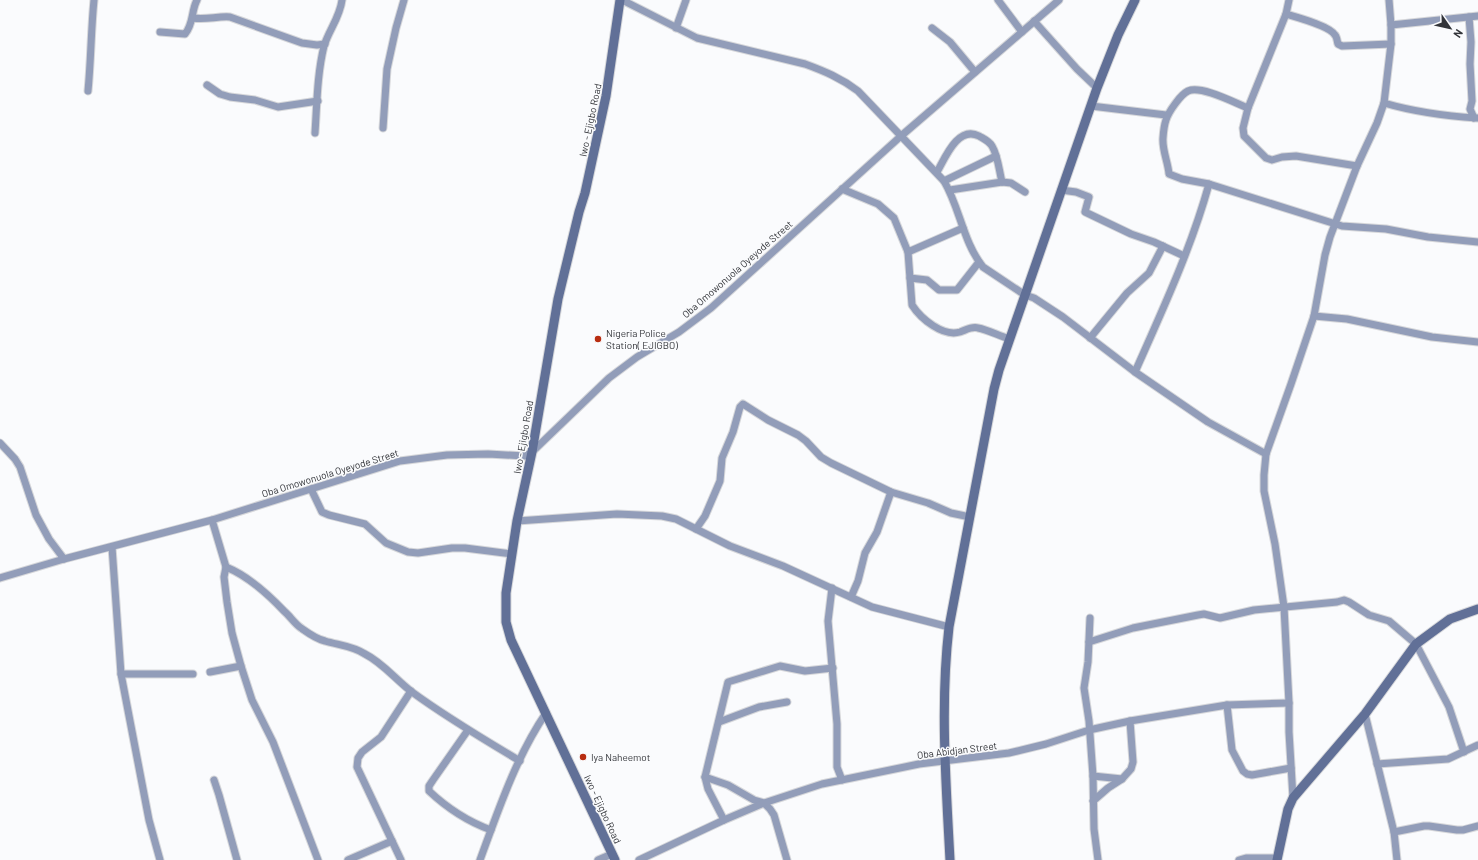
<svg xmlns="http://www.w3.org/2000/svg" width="1478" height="860" font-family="Barlow,sans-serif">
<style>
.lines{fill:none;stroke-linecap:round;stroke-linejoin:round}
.street-casing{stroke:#d6d7da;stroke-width:9}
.secondary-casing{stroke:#d6d7da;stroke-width:11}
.street{stroke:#929db9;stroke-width:7}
.secondary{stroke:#617097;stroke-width:9}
.poi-dot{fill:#b82d11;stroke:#fafbfd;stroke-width:1.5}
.labels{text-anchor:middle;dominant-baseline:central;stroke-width:3;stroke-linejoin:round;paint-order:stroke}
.street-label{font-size:10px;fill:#323439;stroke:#fafbfd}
.poi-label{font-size:10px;fill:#323439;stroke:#fafbfd;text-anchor:start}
</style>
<rect width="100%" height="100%" fill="#fafbfd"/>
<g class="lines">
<defs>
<g id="street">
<path d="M622,0L697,38L805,64C824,71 841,78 858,91L944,181C960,208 963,242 983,267L1025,295L1034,298L1063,317L1135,372L1208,422L1266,454"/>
<polyline points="998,0 1022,32"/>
<polyline points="1289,0 1286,14 1248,108 1243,128 1244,136 1266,158 1272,160 1282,157 1296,156 1357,166"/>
<path d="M1286,14C1296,17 1330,26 1335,35C1337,37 1337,41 1338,44L1342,46L1391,44"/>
<polyline points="1469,17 1471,42 1470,64 1472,101 1470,109 1474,118"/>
<path d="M193,18C206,20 218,16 230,17L302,43L317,45L325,44"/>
<polyline points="1034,21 1077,69 1097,88"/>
<polyline points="1391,25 1478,16"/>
<polyline points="676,28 686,0"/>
<polyline points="932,28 950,42 975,72"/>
<path d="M160,32L185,34C194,23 191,11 197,0"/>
<polyline points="207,85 220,94 230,97 255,100 278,107 318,101"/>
<path d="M88,91C91,60 91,30 94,0"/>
<path d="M1384,103C1415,112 1445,116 1477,118"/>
<polyline points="1091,106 1166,115"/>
<path d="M1248,108C1235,103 1201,85 1188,91C1182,94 1178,100 1175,104C1166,116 1164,123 1163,138C1162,150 1168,162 1169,174L1182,179L1209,184L1342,226L1386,229L1428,237L1478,242"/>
<polyline points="383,128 387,69 396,28 404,0"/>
<path d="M315,133C317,104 317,75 324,46C329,30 340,17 342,0"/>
<path d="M937,172C945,158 958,125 979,136C984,139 989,141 992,146C998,156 999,170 1002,182"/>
<polyline points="944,181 996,156"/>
<path d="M842,189L878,204L894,218L908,252L912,305C921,319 943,337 960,332C966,330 972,326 978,328C989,330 999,336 1010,339"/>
<polyline points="950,190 1002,182 1011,183 1025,192"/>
<polyline points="1061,190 1076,192 1089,197 1085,212 1131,234 1154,242 1184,256"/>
<polyline points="908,252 963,228"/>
<polyline points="910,278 927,280 939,290 957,290 979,262"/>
<polyline points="1314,316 1347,319 1432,337 1478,342"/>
<polyline points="1090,338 1127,293 1149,273 1163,246"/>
<path d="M1135,372C1162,311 1191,249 1209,184"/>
<polyline points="0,443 15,459 20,467 36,515 49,539 64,559"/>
<polyline points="311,489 322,512 329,515 365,524 386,543 408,552 418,553 452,548 465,548 512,554"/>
<polyline points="212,520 226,567 224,577 227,602 232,633 241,666 252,700 273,742 318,860"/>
<polyline points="517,521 617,514 662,516 676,519 730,546 783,566 872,607 949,627"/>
<polyline points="696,529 705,516 720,481 722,458 733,432 740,407 743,404 768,420 798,435 806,441 821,457 831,463 891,492 928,503 951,513 970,517"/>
<polyline points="112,547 121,674 149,820 160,860"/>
<path d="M226,567C248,576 268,594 284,611C290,616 294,623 301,628C308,633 316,639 325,641C338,645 353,646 365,654C383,663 396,680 412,692C446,717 483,739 520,761"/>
<polyline points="0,578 64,559 212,520 400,461 447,455 488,454 525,456 532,452 609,378 637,357 679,332 711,308 901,136 1059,0"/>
<polyline points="832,588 828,621 837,724 837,767 842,780"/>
<polyline points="851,597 858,581 865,553 877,532 891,492"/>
<polyline points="1090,618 1088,662 1084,688 1089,721 1093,776 1094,829 1098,860"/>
<polyline points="1089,642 1133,628 1198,615 1204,614 1220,618 1254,610 1337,602 1344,600 1349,602 1369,615 1389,621 1416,644 1449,707 1464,752"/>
<polyline points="210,672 241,666"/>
<polyline points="121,674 193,674"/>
<polyline points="1227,705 1232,750 1243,771 1247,774 1252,775 1291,768"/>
<polyline points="1365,714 1394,832 1397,860"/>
<polyline points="719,722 759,707 787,702"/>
<path d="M468,730L433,780L429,786V791C446,807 469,822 491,830"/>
<polyline points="1377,764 1448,759 1478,745"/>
<polyline points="1093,776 1122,779"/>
<polyline points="705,777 728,785 754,800 764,803 770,809 774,815 787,860"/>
<polyline points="214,780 219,795 237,860"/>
<polyline points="1293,798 1289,732 1289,703 1284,607 1275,544 1264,491 1264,475 1266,454 1291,384 1314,316 1325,255 1330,237 1357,166 1377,123 1384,103 1391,44 1391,25 1389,0"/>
<polyline points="1093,801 1108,788 1122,779 1131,769 1133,762 1130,721"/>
<polyline points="724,820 708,789 705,777 728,682 780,666 805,671 833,668"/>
<polyline points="1394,832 1424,826 1429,826 1457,830 1463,830 1478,826"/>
<polyline points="348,860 392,841"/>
<polyline points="401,860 357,767 358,758 362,752 381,737 411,691"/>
<path d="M480,860C498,811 516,757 546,713"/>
<polyline points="598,860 612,854"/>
<polyline points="639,860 724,820 764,803 822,784 919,764 1009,753 1046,744 1089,730 1130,721 1227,705 1289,703"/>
<polyline points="1239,860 1246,858 1277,858"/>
</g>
<g id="secondary">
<polyline points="615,860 511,640 506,622 506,593 517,521 532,452 558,299 579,212 585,193 606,96 620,0"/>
<path d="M950,860C946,783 940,704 949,627L994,389L999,370L1097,88L1118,35L1135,0"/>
<polyline points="1277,860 1288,809 1293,798 1365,714 1416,644 1450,619 1478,609"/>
</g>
</defs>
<use href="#street" class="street-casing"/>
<use href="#secondary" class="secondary-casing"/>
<use href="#street" class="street"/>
<use href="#secondary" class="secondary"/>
</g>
<g class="poi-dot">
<circle cx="598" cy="339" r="4"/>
<circle cx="583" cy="757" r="4"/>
</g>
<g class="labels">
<g class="street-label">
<text transform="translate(590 120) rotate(-78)">Iwo - Ejigbo Road</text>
<text transform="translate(737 269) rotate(-41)">Oba Omowonuola Oyeyode Street</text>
<text transform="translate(523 437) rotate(-80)">Iwo - Ejigbo Road</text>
<text transform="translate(330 473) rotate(-17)">Oba Omowonuola Oyeyode Street</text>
<text transform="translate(957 750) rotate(-7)">Oba Abidjan Street</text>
<text transform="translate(603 809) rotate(65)">Iwo - Ejigbo Road</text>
</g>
<g class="poi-label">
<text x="606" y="333">Nigeria Police<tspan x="606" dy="12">Station( EJIGBO)</tspan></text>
<text x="591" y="757">Iya Naheemot</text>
</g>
</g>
<g transform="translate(1450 28) rotate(124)" stroke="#fafbfd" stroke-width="3" paint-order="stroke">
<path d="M0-3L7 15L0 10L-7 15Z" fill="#323439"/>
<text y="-6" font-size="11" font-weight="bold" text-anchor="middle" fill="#323439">N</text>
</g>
</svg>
